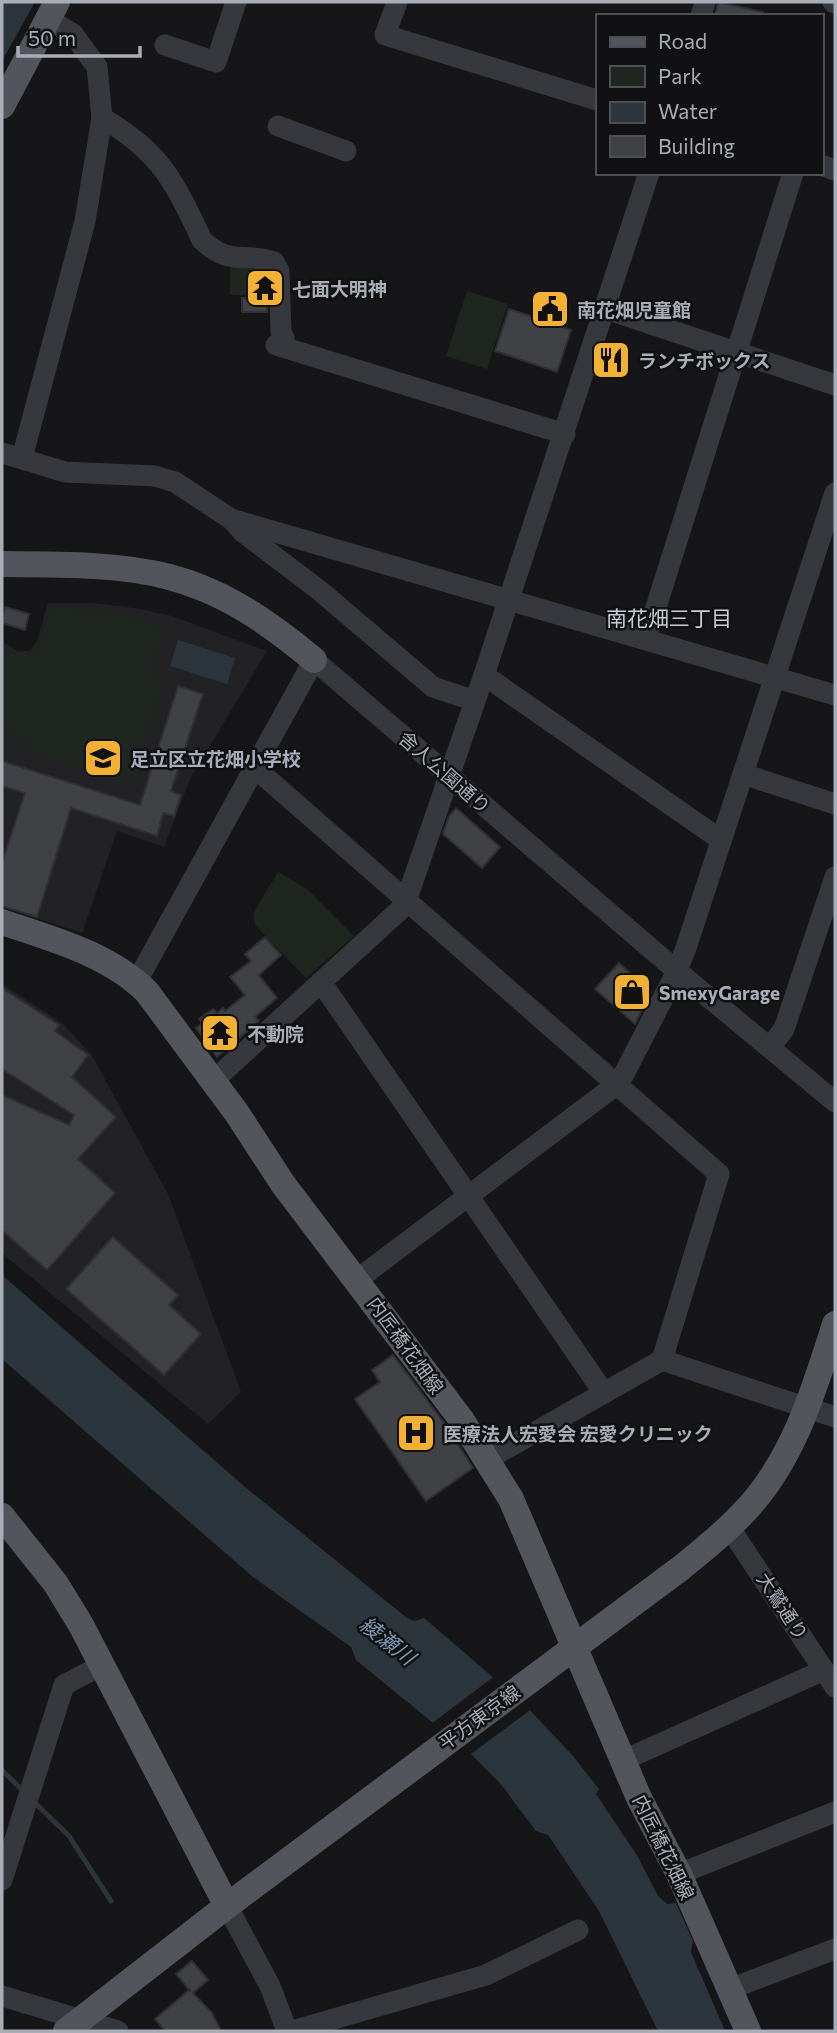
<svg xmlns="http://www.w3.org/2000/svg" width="837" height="2033" font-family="Commissioner,'Noto Sans JP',sans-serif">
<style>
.built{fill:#222225}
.green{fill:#1e261f}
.water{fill:#2c353c}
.pier{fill:#161618}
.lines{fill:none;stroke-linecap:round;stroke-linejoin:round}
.stream{stroke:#2c353c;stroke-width:5}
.building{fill:#404145;stroke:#303034;stroke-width:2}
.minor{stroke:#37383d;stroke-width:21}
.major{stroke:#53555c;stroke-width:26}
.labels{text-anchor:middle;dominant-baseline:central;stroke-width:5;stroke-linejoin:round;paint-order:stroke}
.poi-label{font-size:19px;font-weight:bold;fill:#a8adb8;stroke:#111113;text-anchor:start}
.street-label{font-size:19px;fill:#a8adb8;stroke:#111113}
.neighbourhood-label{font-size:21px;fill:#c9ccd4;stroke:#111113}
.water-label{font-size:21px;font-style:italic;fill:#7f9bb3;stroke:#111113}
</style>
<rect width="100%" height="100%" fill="#161618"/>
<g class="built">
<polygon points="48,603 92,603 135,608 172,616 267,651 190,779 164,847 117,831 82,933 2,907 2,641 17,651 30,651 37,641"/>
<polygon points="2,984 62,1023 91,1054 168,1194 241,1392 208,1424 2,1253 2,1182 50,1113 2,1180"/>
</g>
<g class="green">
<polygon points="230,264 270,268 270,295 230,295"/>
<polygon points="467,291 508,304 487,369 446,356"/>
<path d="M50,608C90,609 127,612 164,628L150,673L165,677L132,785L26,751L29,739L2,730V650C45,661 40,645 50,608Z"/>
<polygon points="278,872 307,889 354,936 306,978 255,925 253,914"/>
</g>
<g class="water">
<polygon points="2,2 35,2 2,61"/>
<polygon points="178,640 235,658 227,684 170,666"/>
<polygon points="2,1275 245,1487 407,1618 414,1621 424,1618 524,1704 573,1756 599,1789 596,1794 638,1857 658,1896 667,1904 676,1903 693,1941 691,1952 725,2031 658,2031 599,1911 548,1835 536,1831 500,1783 470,1753 356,1660 351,1647 253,1577 2,1359"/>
</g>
<polygon class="pier" points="496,1675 533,1708 468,1756 431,1724"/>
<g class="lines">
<g class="stream">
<polyline points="2,1770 25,1793"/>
<polyline points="34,1802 69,1836 111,1901"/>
</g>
</g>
<g class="building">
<polygon points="718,2 763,12 763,16 715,16"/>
<rect x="242" y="298" width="25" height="14"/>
<polygon points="509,309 571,330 557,372 495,351"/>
<polygon points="5,607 29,614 25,630 2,623"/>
<polygon points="178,686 203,694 171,791 181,795 174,816 163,813 157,836 71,808 37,917 2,906 2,863 25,793 2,786 2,761 140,805"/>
<polygon points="456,808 500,847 482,868 443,834 449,816"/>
<polygon points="265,937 281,955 259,975 277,998 255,1017 259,1021 217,1057 196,1028 203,1023 199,1019 213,1009 217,1013 223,1008 225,1011 245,995 230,977 251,961 245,954"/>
<polygon points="619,963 651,992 635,1024 595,989"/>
<polygon points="2,988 59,1025 55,1031 88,1055 72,1077 116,1117 78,1159 115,1193 47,1270 2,1230 2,1095 69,1125 74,1115 2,1069"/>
<polygon points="113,1237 178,1295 169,1305 201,1334 164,1375 66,1289"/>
<polygon points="393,1355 448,1428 473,1468 426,1501 355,1399 380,1382 372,1370"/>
<polygon points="192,1961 208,1980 193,1993 212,2013 221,2031 165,2031 155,2019 189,1990 191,1992 176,1974"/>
</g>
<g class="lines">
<g class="minor">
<polyline points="397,2 385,35 597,100"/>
<polyline points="833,2 835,3"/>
<polyline points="701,16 705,2"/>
<polyline points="165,45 216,62 236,2"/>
<path d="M102,118C160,151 174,181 202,240C229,266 243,252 274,262L279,271L281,332L284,338"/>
<polyline points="278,126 346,151"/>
<polyline points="821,165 835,170"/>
<polyline points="603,308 835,385"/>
<polyline points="276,345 565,434"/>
<polyline points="2,453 65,472 155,476 175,482 231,519 244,533 319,590 433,687 475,701"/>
<polyline points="22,458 85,221 102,118 97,67 73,34 48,19"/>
<polyline points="231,519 835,695"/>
<polyline points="646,639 793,173"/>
<polyline points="484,675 721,840"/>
<polyline points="255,768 719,1174 662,1360 488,1459"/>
<polyline points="743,774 835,804"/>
<polyline points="137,981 314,660 677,971 835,1102"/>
<polyline points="321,982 604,1393"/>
<polyline points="771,1046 784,1029 835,877"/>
<polyline points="213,1081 401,909 406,901 484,675 649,173"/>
<polyline points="358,1279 616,1085 623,1076 677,971 686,948 835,493"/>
<polyline points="662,1360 835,1417"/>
<polyline points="729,1527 835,1687"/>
<polyline points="624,1760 824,1670"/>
<polyline points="679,1874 835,1812"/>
<polyline points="2,1880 64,1685 102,1665"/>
<polyline points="227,1906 270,1986 287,2031"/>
<polyline points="730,1989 835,1949"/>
<polyline points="2,1996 118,2031"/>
<polyline points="292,2031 486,1975 578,1930"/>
</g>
<g class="major">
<polyline points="2,106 57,2"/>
<path d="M2,564C143,565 201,565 314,660"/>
<path d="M2,922C52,939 109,954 147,992L236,1112L283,1184L461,1419L511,1499L639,1798L679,1874L748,2031"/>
<polyline points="2,1516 56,1584 81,1625 227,1906"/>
<path d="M66,2031L227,1906L681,1568C703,1550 726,1532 745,1511C794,1459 814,1390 835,1324"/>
</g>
</g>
<defs>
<symbol id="temple-square" viewBox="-11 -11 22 22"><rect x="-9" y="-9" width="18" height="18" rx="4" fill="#f2b134" stroke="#111113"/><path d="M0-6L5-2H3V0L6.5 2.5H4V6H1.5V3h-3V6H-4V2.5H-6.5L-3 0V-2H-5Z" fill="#111"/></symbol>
<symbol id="civic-square" viewBox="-11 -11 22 22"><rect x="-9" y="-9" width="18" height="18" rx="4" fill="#f2b134" stroke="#111113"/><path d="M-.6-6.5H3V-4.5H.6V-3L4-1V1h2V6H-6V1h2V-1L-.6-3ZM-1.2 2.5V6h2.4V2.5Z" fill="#111"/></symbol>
<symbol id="restaurant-square" viewBox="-11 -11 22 22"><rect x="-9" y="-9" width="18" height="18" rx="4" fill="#f2b134" stroke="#111113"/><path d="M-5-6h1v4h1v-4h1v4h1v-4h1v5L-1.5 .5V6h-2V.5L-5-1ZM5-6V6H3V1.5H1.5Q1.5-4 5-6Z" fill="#111"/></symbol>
<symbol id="school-square" viewBox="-11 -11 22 22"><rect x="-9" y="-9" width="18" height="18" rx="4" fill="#f2b134" stroke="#111113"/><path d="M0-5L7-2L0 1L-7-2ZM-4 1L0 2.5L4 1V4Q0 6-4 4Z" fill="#111"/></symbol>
<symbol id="shop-square" viewBox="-11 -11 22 22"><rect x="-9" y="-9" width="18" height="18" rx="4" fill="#f2b134" stroke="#111113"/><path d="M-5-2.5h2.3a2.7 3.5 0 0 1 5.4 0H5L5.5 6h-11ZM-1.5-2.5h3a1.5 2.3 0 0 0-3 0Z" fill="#111"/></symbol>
<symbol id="hospital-square" viewBox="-11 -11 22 22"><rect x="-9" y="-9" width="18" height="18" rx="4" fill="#f2b134" stroke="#111113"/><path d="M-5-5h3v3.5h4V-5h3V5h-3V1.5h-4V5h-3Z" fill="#111"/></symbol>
</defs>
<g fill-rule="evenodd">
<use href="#temple-square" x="243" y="266" width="44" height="44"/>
<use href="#civic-square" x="528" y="287" width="44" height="44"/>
<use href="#restaurant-square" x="589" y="338" width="44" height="44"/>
<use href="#school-square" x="81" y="736" width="44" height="44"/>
<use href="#shop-square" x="610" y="970" width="44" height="44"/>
<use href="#temple-square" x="198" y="1011" width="44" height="44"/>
<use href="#hospital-square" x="394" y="1411" width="44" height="44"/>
</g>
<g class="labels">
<g class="poi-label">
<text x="292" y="288">七面大明神</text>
<text x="577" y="309">南花畑児童館</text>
<text x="638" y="360">ランチボックス</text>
<text x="130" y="758">足立区立花畑小学校</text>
<text x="659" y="992">SmexyGarage</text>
<text x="247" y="1033">不動院</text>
<text x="443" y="1433">医療法人宏愛会 宏愛クリニック</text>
</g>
<g class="street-label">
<text transform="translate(445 772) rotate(41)">舎人公園通り</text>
<text transform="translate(406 1345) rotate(54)">内匠橋花畑線</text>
<text transform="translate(783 1606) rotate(57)">大鷲通り</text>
<text transform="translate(479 1717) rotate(-36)">平方東京線</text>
<text transform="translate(664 1847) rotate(64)">内匠橋花畑線</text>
</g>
<g class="neighbourhood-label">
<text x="669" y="617">南花畑三丁目</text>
</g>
<g class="water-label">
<text transform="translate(388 1640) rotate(38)">綾瀬川</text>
</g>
</g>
<rect width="837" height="2033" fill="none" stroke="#a8adb8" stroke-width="7"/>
<rect x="596" y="14" width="228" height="161" fill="#111113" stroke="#4d4f55" stroke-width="2"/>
<rect x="610" y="37" width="35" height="10" fill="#53555c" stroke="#4d4f55" stroke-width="2"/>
<text x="658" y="49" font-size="21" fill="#a8adb8">Road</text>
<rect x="610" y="66" width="35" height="21" fill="#1e261f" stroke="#4d4f55" stroke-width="2"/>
<text x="658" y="84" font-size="21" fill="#a8adb8">Park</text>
<rect x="610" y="102" width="35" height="21" fill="#2c353c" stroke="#4d4f55" stroke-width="2"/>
<text x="658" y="119" font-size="21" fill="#a8adb8">Water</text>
<rect x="610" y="136" width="35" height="21" fill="#404145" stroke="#4d4f55" stroke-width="2"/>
<text x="658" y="154" font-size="21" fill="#a8adb8">Building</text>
<path d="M18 46v10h122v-10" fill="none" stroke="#a8adb8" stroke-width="3.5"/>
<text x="28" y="46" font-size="21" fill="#a8adb8" stroke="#111113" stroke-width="5" paint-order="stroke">50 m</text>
</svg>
